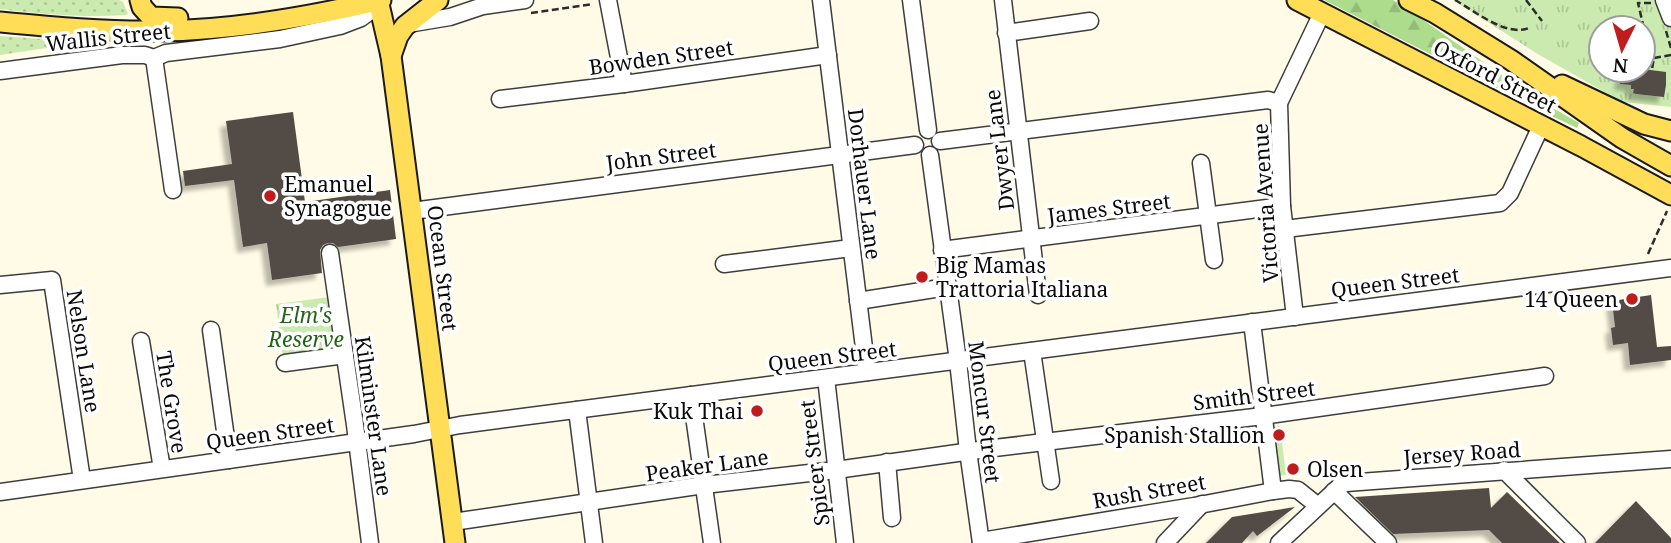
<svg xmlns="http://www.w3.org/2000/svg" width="1671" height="543" font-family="'Noto Serif',serif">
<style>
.grass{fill:url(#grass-dots)}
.forest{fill:url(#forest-firs)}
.park{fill:url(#park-tufts);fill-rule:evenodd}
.building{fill:#534b45;filter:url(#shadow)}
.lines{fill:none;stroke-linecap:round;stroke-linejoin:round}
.minor-casing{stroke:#3d3d3d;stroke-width:19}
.major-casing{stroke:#1b1b1b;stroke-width:23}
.path{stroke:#2c2c2c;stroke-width:2.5;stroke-dasharray:7 3.5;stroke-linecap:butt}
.minor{stroke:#fff;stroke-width:16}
.major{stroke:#ffdd56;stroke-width:19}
.poi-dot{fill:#bf1c1d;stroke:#fff;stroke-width:2.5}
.labels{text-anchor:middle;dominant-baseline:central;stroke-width:7;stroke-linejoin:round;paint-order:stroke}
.street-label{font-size:21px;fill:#0a0a0a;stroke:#fff}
.poi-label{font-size:21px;fill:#0a0a0a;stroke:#fff;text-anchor:start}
.park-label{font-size:21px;font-style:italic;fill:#256318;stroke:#fff}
</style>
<defs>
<pattern id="grass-dots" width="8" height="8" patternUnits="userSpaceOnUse" patternTransform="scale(1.75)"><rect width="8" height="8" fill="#cbeaaf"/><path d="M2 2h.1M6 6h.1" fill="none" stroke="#adc795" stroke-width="1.8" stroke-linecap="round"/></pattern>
<pattern id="forest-firs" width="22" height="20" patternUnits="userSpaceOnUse" patternTransform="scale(1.75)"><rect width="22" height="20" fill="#addc8d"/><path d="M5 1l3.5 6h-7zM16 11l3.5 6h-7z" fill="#94bb78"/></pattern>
<pattern id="park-tufts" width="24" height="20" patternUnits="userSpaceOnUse" patternTransform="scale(1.75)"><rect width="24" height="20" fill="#cbeaaf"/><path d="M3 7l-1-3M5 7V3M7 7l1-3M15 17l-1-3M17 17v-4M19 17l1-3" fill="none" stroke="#adc795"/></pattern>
<filter id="shadow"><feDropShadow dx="-6" dy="6" stdDeviation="2" flood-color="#0004"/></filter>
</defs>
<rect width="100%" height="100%" fill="#fffbe6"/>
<g class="grass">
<path d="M0,0H119L123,2L128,14L126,15C84,18 42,14 0,9Z"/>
<polygon points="0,36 86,42 0,55"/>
</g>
<polygon class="forest" points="1324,0 1393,0 1402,5 1530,95 1579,123 1577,128 1554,117"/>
<g class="park">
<path d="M1453,0H1671V107L1622,102L1536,53ZM1601,28H1643V70H1601Z"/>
<polygon points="330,297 337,350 283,358 276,304"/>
<polygon points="1280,426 1286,475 1274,476 1269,428"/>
</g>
<g class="building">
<polygon points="1643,69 1666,72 1666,85 1664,97 1636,94 1633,93 1634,89 1631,89 1631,85 1620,84 1623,70 1635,70 1643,73"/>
<polygon points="293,112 305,202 390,190 396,239 338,247 333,243 328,243 323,245 320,250 322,273 272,280 267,243 243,247 234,180 185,186 183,171 232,164 226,121"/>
<polygon points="1651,295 1657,347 1671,346 1671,360 1630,365 1628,343 1613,345 1611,328 1615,327 1612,301"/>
<polygon points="1489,488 1491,508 1507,492 1560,543 1502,543 1489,530 1393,534 1355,497"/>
<polygon points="1636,501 1671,538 1671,543 1595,543"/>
<polygon points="1295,507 1257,536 1253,531 1242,543 1206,543 1232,517"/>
</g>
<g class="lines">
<defs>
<g id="minor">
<polyline points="608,0 624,84"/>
<polyline points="821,0 867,372"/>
<polyline points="911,0 928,130"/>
<polyline points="1003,0 1038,295"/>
<polyline points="1664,0 1671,18"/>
<polyline points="408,24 450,17 483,6 525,0"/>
<polyline points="1006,33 1090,21"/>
<polyline points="154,58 173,190"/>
<polyline points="0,71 122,55 145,55 154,58 166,53 280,39 340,26 361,18 369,12 378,1"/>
<polyline points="500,99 624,84 828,55"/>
<polyline points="940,141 1268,100 1279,103"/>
<polyline points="930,155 958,361 968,451 981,543"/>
<polyline points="1201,163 1214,260"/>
<polyline points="412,211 915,145"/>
<polyline points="1285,229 1500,203 1510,193 1541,126"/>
<polyline points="942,250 1282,206"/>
<polyline points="330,253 355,425 370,543"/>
<polyline points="724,264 851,248"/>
<polyline points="0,285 52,280 82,480"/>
<polyline points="858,301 947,287"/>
<polyline points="1295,317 1282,206 1279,103 1322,13"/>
<polyline points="1252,322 1273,491"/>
<polyline points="211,330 229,460"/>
<polyline points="141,341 162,469"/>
<polyline points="1032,351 1051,481"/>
<polyline points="285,363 345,355"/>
<polyline points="826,378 845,543"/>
<polyline points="691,395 712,543"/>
<polyline points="577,410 594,543"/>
<polyline points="887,462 892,518"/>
<polyline points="1504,470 1577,543"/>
<polyline points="1334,491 1388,543"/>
<polyline points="0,492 414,434 460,425 1671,268"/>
<polyline points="453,522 704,485 836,470 986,449 1263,416 1545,376"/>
<polyline points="981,541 1194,506 1273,491 1289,489 1298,490 1318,506"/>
<polyline points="1165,543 1202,504"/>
<polyline points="1279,543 1341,485 1346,483 1671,459"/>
</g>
<g id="major">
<polyline points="140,0 142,7 151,17 178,18"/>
<polyline points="378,0 391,56 455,543"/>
<polyline points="1297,0 1581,146 1671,195"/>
<polyline points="1409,0 1435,13 1511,60 1622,138 1671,166"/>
<path d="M0,22C53,27 106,32 160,31C234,30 309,17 381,0"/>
<polyline points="391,56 398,36 405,26 438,0"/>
<polyline points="1562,85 1644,124 1671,131"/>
</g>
</defs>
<use href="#minor" class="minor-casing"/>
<use href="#major" class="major-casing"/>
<g class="path">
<path d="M1455,0C1475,11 1508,39 1531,27"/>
<polyline points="1526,0 1542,21"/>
<polyline points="1651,3 1638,3 1645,33 1654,58 1652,69"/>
<polyline points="531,13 593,4"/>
<polyline points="1666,31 1671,48"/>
<polyline points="1654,58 1671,55"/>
<polyline points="1648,254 1667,211"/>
</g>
<use href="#minor" class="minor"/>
<use href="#major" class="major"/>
</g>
<g class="poi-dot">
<circle cx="270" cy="196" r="7"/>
<circle cx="922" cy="277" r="7"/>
<circle cx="1632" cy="299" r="7"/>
<circle cx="757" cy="411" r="7"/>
<circle cx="1279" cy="435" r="7"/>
<circle cx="1293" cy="469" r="7"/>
</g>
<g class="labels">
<g class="street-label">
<text transform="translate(108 37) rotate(-6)">Wallis Street</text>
<text transform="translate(661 57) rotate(-8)">Bowden Street</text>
<text transform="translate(1495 76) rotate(27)">Oxford Street</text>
<text transform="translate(999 150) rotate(-97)">Dwyer Lane</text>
<text transform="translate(661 156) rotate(-7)">John Street</text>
<text transform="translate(865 184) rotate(83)">Dorhauer Lane</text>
<text transform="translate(1265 203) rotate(-94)">Victoria Avenue</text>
<text transform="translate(1109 208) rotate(-7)">James Street</text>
<text transform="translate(443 268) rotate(83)">Ocean Street</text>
<text transform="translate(1395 282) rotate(-7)">Queen Street</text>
<text transform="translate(84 351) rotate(81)">Nelson Lane</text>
<text transform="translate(832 356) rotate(-7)">Queen Street</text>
<text transform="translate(1254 395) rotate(-7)">Smith Street</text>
<text transform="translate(172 402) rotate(81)">The Grove</text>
<text transform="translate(985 412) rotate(83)">Moncur Street</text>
<text transform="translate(374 416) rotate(82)">Kilminster Lane</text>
<text transform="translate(270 433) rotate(-8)">Queen Street</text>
<text transform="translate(1462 453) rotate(-4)">Jersey Road</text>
<text transform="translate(814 463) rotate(-97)">Spicer Street</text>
<text transform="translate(707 465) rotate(-8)">Peaker Lane</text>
<text transform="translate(1149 491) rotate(-10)">Rush Street</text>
</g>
<g class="poi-label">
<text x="284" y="184">Emanuel<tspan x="284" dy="24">Synagogue</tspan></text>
<text x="936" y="265">Big Mamas<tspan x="936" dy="24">Trattoria Italiana</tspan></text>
<text x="1618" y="299" text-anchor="end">14 Queen</text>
<text x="743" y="411" text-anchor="end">Kuk Thai</text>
<text x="1265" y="435" text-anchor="end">Spanish Stallion</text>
<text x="1307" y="469">Olsen</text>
</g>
<g class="park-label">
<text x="306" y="315">Elm's<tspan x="306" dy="24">Reserve</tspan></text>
</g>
</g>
<g transform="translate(1622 49) rotate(185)"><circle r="33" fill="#ffffff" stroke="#9d9d9d" stroke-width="2"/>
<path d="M0-5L12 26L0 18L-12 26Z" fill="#bf1c1d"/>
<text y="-10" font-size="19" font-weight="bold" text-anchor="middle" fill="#0a0a0a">N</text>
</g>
</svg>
